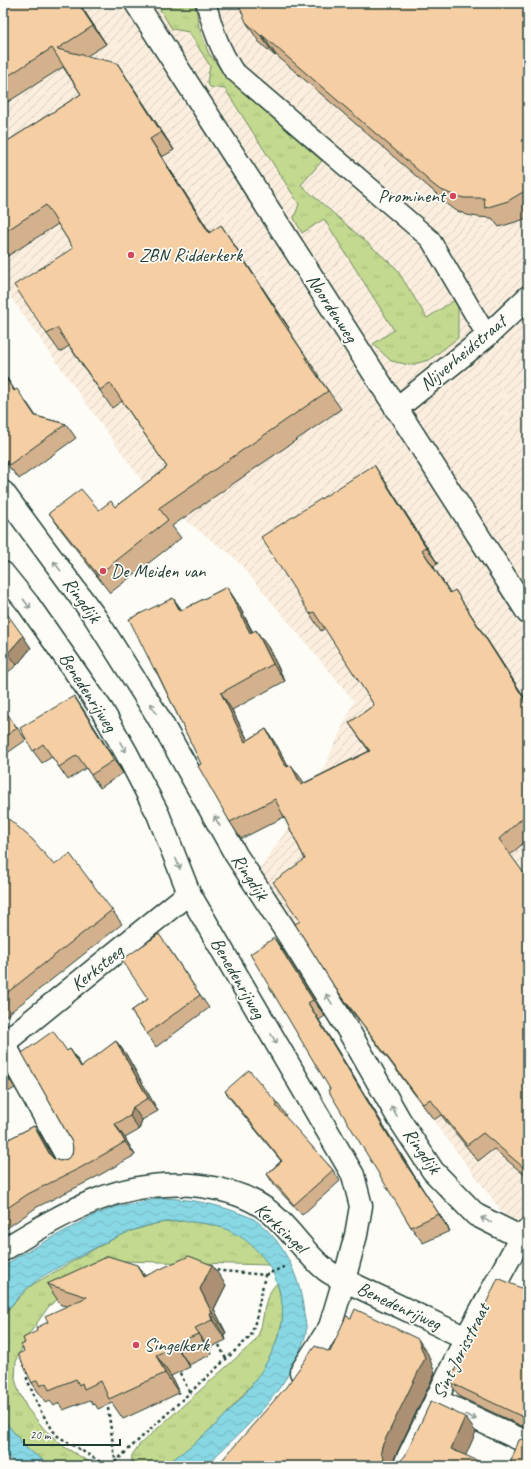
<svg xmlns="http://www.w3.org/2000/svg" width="531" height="1469" font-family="Caveat,sans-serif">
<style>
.industrial{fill:url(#industrial-furrows)}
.grass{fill:url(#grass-tufts);stroke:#708b62}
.water{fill:url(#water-waves);stroke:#5e999e}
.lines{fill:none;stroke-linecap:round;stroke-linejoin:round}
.service-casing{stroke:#1f3d34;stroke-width:22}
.minor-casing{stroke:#1f3d34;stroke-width:25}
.path{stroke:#1f3d34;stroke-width:2.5;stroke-dasharray:3 3;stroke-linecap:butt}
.service{stroke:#fdfcf7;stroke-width:19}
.minor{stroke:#fdfcf7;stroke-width:22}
.wall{fill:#d3b18d;stroke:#1f3d34}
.shaded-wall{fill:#ac9073;stroke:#1f3d34}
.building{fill:#f5cea4;stroke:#1f3d34}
.oneway{stroke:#8e9c96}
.poi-dot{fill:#d1495b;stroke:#fdfcf7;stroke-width:1.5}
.labels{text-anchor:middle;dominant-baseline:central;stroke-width:3.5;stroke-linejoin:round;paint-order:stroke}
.poi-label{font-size:19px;fill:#1f3d34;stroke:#fdfcf7;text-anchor:start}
.street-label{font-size:19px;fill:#1f3d34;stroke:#fdfcf7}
</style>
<defs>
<pattern id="industrial-furrows" width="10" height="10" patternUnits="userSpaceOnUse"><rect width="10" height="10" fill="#fbeede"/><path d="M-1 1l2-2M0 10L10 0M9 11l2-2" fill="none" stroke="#d7cdbf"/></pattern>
<pattern id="grass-tufts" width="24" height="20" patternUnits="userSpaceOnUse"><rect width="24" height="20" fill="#c2d98f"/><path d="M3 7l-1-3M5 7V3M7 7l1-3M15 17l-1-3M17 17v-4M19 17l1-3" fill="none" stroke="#a6bb7c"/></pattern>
<pattern id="water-waves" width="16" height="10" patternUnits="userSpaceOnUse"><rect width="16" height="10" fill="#88d7e4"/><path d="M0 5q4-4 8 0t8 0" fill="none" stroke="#75b9c4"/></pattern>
</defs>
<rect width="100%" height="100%" fill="#fdfcf7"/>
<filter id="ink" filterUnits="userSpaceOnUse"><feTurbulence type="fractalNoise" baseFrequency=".025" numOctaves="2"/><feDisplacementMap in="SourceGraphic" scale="8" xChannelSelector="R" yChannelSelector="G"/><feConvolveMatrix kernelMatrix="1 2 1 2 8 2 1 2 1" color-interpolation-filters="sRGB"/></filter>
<g filter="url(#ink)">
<polygon class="industrial" points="3,3 528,3 528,1241 521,1237 252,880 313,792 354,701 235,558 152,495 3,287"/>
<g class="grass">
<polygon points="159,3 195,3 199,27 208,52 224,74 322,161 301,185 396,268 427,318 456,299 458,303 458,338 429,360 410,365 391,361 373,344 394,330 324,219 302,233 294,218 299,204 225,89 210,87 207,82 210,66 189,32 172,29 161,11"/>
<path d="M184,1221C211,1224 236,1227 256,1248C261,1253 265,1259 269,1265L125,1261L82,1281L49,1306L25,1340L16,1362L15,1379L19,1392L27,1408L45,1430L63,1446L96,1466H52L27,1449L3,1419V1315L30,1286L105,1243L128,1232L158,1223Z"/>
<path d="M277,1283L283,1306L282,1323L274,1348L263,1371L247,1390L222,1419L189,1448L164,1466H131L132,1455L139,1445L255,1341C257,1337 259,1334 260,1330C266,1311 262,1299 277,1283Z"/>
</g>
<g class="water">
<path d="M162,1198C189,1199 213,1203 239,1213C244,1215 251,1217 255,1220C285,1241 301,1280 304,1314C305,1320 307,1327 306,1333C304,1341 300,1351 297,1358C277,1401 239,1434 205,1466H164C208,1435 260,1390 278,1337C279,1332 282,1327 282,1322C285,1302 277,1276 265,1260C248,1238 229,1227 202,1223C196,1223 190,1221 184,1221C147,1220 113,1238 82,1255C66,1264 43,1274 30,1286C20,1294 12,1305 3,1315V1268L17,1257L94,1215L119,1206Z"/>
<polygon points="3,1419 27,1449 52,1466 18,1466 3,1453"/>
</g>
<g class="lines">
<defs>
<path id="service" d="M206,3C213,30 219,47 233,70L430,239L487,336"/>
<g id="minor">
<polyline points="136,3 528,613"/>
<polyline points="396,409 487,336 528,297"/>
<polyline points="3,492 95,617 157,715 236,855 289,936 347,1028 399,1119 433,1171 476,1215 528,1241"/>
<polyline points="3,573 28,604 102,710 127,754 158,814 189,893 353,1175 361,1206 356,1235 344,1280 330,1327 301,1372"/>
<polyline points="3,1042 70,1162"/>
<polyline points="4,1043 189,893"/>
<path d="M3,1250C67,1211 122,1177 201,1186C223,1189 248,1196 266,1209C288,1225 304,1253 326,1270C331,1274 338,1277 344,1280L466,1338"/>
<polyline points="436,1400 528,1443"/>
<polyline points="404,1466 466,1338 521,1237 528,1230"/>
</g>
</defs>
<use href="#service" class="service-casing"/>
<use href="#minor" class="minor-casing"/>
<g class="path">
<polyline points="265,1275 284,1267"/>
<polyline points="219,1345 226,1359"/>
<polyline points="27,1371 27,1379 40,1410 56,1435 102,1463 115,1462 251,1336 256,1319 265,1275 213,1270"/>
<polyline points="180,1373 190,1393"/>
<polyline points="108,1408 116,1466"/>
</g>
<use href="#service" class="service"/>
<use href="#minor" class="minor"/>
</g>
<g class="wall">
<polygon points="3,3 79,3 106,44 87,56 129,81 174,150 162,157 210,233 233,243 289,328 288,329 319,376 318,376 341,409 172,526 181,538 110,593 62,531 49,513 99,510 115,507 167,467 122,401 112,408 69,346 60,352 47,334 73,248 58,224 3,259 3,144 81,94 63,67 3,105"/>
<polygon points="528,3 528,217 522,220 499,227 492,218 478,217 467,215 453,209 440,199 438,195 276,55 275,56 259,42 246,22"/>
<polygon points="3,372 15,391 28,404 36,416 66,424 76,438 19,479 13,471 12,471 3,458"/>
<polygon points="385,481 438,564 433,566 450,593 466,607 528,703 528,839 510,855 528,879 528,1178 494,1149 478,1161 441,1115 434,1120 345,1002 334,986 300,921 305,859 284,817 241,839 230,822 158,675 154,669 173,598 182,610 227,587 238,604 253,632 268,647 285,681 232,710 248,740 266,729 277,746 288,766 291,765 304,783 369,751 349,723 374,705 325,628 321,631 310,614"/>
<polygon points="3,612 31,648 17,665 3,676"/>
<polygon points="74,696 83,709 123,773 100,788 86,768 68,780 52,757 42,763 33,751"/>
<polygon points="3,708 26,740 3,756"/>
<polygon points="3,814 54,865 112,910 122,924 3,1018"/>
<polygon points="274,938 286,954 325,1016 319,1020 415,1177 450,1231 423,1243 411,1227 330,1089"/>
<polygon points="168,947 209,1008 156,1047 131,1011 148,999"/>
<polygon points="116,1041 126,1054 158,1111 142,1120 139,1130 125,1138 135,1155 91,1180 37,1207 3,1231 3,1142 34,1126 43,1139 54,1159 60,1161 67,1159 72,1155 73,1149 67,1051 70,1049 82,1067"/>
<polygon points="3,1069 15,1088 3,1095"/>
<polygon points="225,1091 278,1104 286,1115 284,1116 333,1170 340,1181 302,1215 274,1185 267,1174 281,1161 232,1101"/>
<polygon points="137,1265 145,1276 226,1285 214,1309 226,1333 224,1334 226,1340 209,1348 212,1354 189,1365 190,1367 171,1376 179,1393 123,1419 112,1403 98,1409 95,1404 93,1405 90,1400 63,1410 59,1403 54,1406 50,1401 46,1403 32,1383 24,1351 25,1343 67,1306 61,1305 47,1284"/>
<polygon points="528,1291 528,1429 460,1397 449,1382"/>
</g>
<g class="shaded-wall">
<polygon points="78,3 79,3 106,44 93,26"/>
<polygon points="262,35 276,55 275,56 261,36"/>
<polygon points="117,63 129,81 174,150 161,132"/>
<polygon points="150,139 162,157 222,251 209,233"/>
<polygon points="221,225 233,243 289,328 276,310"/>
<polygon points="3,372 25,406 14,391 3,374"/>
<polygon points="374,465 385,481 438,564 426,547"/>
<polygon points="422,550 433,566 461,609 450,593"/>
<polygon points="227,587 238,604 261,650 250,633"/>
<polygon points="455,590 466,607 528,703 528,705"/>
<polygon points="173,598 184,614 180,611"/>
<polygon points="256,630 268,647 285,681 273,664"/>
<polygon points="23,636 31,648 17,665 8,653"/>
<polygon points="221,693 232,710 257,758 245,742"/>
<polygon points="74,696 83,709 123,773 114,760"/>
<polygon points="266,729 277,746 295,780 284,764"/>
<polygon points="291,765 303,781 313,801 301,785"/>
<polygon points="274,938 286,954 325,1016 313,1000"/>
<polygon points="308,1003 319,1020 415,1177 450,1231 403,1160"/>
<polygon points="116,1041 126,1054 158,1111 148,1098"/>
<polygon points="70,1049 79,1062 90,1081 81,1067"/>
<polygon points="133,1107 142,1120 139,1130 130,1116"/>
<polygon points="115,1124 125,1138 135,1155 125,1142"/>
<polygon points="34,1126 43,1139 59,1168 50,1155"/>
<polygon points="528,1161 528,1174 523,1167"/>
<polygon points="137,1265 151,1285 143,1277"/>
<polygon points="212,1265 226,1285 214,1309 226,1333 212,1313 200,1289"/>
<polygon points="210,1314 224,1334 226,1340 212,1320"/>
<polygon points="195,1328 209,1348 212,1354 198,1334"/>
<polygon points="418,1339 428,1354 435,1373 393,1461 392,1466 383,1458 381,1452 382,1446"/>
<polygon points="175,1344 189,1365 190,1367 176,1346"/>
<polygon points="156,1355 171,1376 179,1393 165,1373"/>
<polygon points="465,1417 476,1432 462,1464 451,1449"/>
</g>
<g class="building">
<polygon points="3,3 78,3 93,26 57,49 117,63 161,132 150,139 209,233 221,225 276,310 275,311 307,358 305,358 328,391 159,508 168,520 98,575 49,513 81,489 99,510 111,501 115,507 167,467 110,383 100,390 57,328 47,334 14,285 73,248 46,205 3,233 3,144 81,94 52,48 3,79"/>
<polygon points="238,3 528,3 528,189 508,201 485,208 484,198 464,198 453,195 439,189 426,179 427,178 262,35 261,36 246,22"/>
<polygon points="3,374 14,391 17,389 35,416 66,424 9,465 3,456"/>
<polygon points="374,465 426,547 422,550 450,593 455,590 528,705 528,813 499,839 528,879 528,1161 523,1167 483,1133 467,1145 430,1099 423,1104 334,986 295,924 300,921 273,882 305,859 275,799 230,822 198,766 201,764 155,668 154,669 129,619 173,598 180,611 227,587 250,633 256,630 273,664 221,693 245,742 266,729 284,764 287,767 291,765 301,785 370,751 349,723 374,705 314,612 310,614 261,537"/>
<polygon points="5,611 23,636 8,653 3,657 3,612"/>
<polygon points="74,696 114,760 91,775 77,755 59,767 43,744 33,751 20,728"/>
<polygon points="3,708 17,728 3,738"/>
<polygon points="3,814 33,840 54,865 70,854 112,910 3,996"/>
<polygon points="159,934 200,995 147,1034 131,1011 148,999 122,960"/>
<polygon points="274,938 313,1000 308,1003 403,1160 439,1214 411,1227 328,1090 330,1089 250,954"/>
<polygon points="53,1031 67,1051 70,1049 81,1067 116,1041 148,1098 133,1107 130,1116 115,1124 125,1142 82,1167 28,1194 3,1211 3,1142 34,1126 50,1155 54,1159 60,1161 67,1159 72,1155 73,1149 72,1142 22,1053"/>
<polygon points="3,1070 10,1081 3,1086"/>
<polygon points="249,1070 278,1104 276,1106 333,1170 294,1205 267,1174 282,1161 225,1091"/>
<polygon points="108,1256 137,1265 143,1277 189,1256 212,1265 200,1289 212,1313 210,1314 212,1320 195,1328 198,1334 175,1344 176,1346 156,1355 165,1373 109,1399 101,1381 84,1389 82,1383 79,1385 76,1379 49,1390 46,1383 40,1386 37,1380 32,1383 18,1354 24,1351 21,1345 25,1343 23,1338 37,1331 36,1328 48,1322 45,1316 87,1297 47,1284"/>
<polygon points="498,1278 528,1291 528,1422 523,1417 449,1382"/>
<polygon points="355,1309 418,1339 425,1358 382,1446 381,1452 383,1458 388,1462 394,1463 400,1461 405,1456 431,1401 465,1417 451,1449 490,1466 217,1466 286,1387 315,1346 330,1352 346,1316 351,1318"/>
<polygon points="528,1434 528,1466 509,1466 519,1440 525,1438"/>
</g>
<defs><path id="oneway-shaft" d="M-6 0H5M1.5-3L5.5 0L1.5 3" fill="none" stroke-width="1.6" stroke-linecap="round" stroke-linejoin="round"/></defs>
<g class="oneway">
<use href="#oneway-shaft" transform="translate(57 566) rotate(-127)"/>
<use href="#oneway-shaft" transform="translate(27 604) rotate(53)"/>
<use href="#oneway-shaft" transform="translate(153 708) rotate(-122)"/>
<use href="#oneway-shaft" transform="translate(123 747) rotate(60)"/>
<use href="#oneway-shaft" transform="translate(217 821) rotate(-119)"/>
<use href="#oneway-shaft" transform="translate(178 864) rotate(69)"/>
<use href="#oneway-shaft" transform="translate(329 999) rotate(-122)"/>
<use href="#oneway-shaft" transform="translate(274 1039) rotate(60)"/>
<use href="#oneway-shaft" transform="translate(394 1111) rotate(-120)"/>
<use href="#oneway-shaft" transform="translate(486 1220) rotate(-154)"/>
<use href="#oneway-shaft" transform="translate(471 1417) rotate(25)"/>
</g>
</g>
<g class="poi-dot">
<circle cx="453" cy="196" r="4"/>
<circle cx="131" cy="255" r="4"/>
<circle cx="103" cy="571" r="4"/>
<circle cx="136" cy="1345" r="4"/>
</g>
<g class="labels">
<g class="poi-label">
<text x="445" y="196" text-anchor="end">Prominent</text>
<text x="139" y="255">ZBN Ridderkerk</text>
<text x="111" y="571">De Meiden van</text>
<text x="144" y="1345">Singelkerk</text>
</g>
<g class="street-label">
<text transform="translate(332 308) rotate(57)">Noordenweg</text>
<text transform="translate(463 353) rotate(-40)">Nijverheidstraat</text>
<text transform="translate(82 600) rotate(54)">Ringdijk</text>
<text transform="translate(88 692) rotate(57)">Benedenrijweg</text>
<text transform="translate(250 877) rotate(57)">Ringdijk</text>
<text transform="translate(97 968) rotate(-39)">Kerksteeg</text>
<text transform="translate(238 978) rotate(60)">Benedenrijweg</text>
<text transform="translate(422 1151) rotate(55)">Ringdijk</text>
<text transform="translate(281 1228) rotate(43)">Kerksingel</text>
<text transform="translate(399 1306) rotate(25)">Benedenrijweg</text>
<text transform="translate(461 1351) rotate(-63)">Sint Jorisstraat</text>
</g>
</g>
<rect width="531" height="1469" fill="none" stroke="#fdfcf7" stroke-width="16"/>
<rect x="8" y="8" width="515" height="1453" fill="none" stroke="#1f3d34" stroke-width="1.5" filter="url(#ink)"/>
<path d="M24 1439v6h96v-6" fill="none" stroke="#1f3d34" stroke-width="2"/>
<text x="30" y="1439" font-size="12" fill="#1f3d34" stroke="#fdfcf7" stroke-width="3" paint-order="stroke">20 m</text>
</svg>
